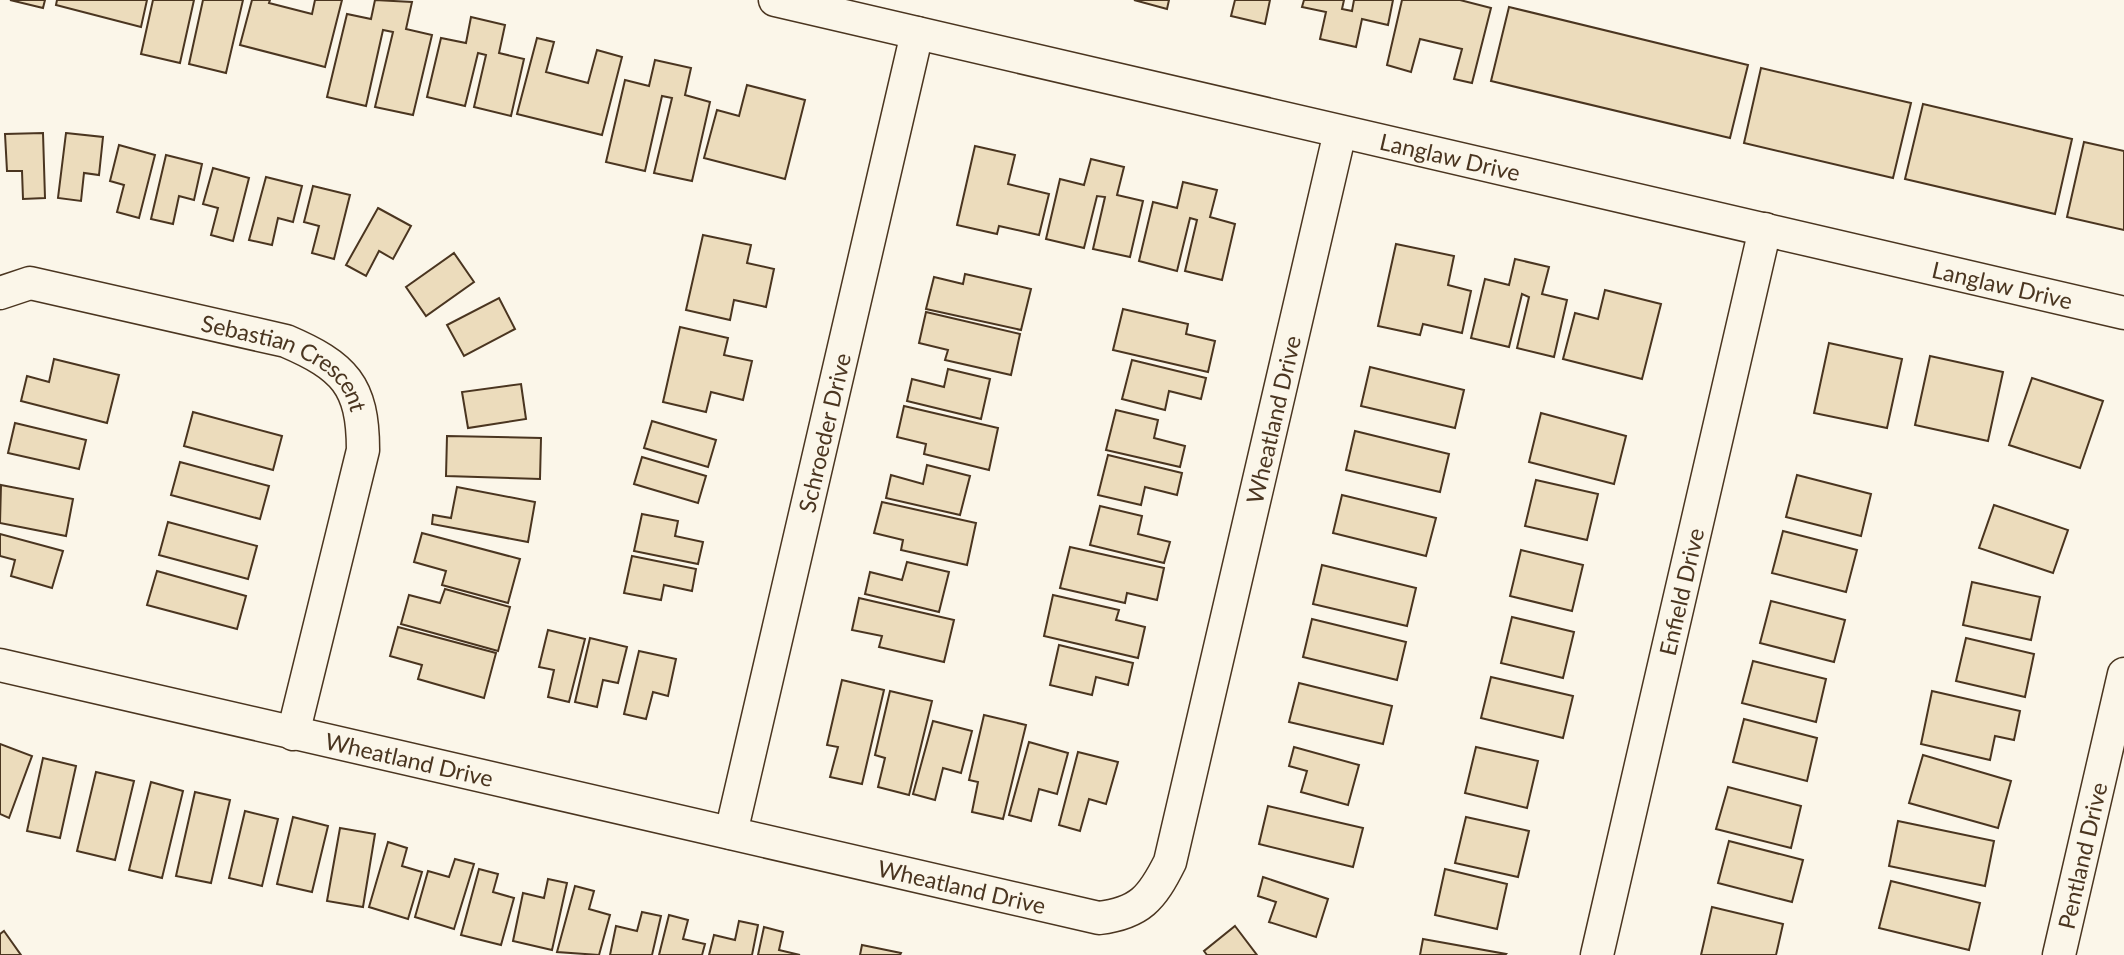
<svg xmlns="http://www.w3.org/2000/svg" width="2124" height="955" font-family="Lato,sans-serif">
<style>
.building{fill:#ecdcbc;stroke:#4a3520;stroke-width:2}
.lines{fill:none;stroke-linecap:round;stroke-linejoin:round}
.minor-casing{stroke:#4a3520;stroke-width:35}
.minor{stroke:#fbf6e9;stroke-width:32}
.labels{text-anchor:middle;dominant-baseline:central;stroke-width:5;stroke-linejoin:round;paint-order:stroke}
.street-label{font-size:23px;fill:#4a3520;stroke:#fbf6e9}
</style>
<rect width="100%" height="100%" fill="#fbf6e9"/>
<g class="building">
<polygon points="10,0 45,0 43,8"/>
<polygon points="57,0 147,0 141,27 56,5"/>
<polygon points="153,0 194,0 180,63 141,54"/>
<polygon points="203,0 243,0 226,73 189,64"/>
<polygon points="252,0 270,0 269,3 312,14 315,0 342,0 325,67 240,45"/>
<polygon points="375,0 412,2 406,29 432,35 413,115 375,107 393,32 383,30 366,106 327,97 347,14 371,19"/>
<polygon points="1134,0 1169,0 1167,9"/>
<polygon points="1235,0 1270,0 1265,24 1231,16"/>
<polygon points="1304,0 1344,0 1342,9 1352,11 1354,0 1393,0 1388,25 1362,19 1356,47 1320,39 1326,12 1302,7"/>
<polygon points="1402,0 1460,0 1491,8 1472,83 1454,79 1462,49 1420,39 1411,72 1387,65"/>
<polygon points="1509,7 1748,65 1730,138 1491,81"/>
<polygon points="471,17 505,25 499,53 524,59 511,116 474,107 486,55 478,53 465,106 427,97 441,38 466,43"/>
<polygon points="537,38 554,42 546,72 588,83 597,50 622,57 602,135 517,114"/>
<polygon points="655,60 691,68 685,95 710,102 692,181 654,173 672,98 662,96 645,171 606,162 625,80 649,86"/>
<polygon points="1761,68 1911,103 1893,178 1744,143"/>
<polygon points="747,85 805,100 785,179 704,158 717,110 739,116"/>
<polygon points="1923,104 2072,139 2055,214 1905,179"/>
<polygon points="43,133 45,198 23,199 22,171 7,171 5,134"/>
<polygon points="66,133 103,137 99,175 84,173 81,201 58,198"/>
<polygon points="2084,142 2124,151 2124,230 2067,217"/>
<polygon points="119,145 155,155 139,218 117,212 124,185 110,181"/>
<polygon points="975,146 1015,155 1008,184 1049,194 1039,235 999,226 997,234 957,225"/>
<polygon points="166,155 202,164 194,200 179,196 173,224 151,219"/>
<polygon points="1091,159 1124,167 1117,195 1143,201 1130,257 1093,249 1105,197 1097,196 1084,248 1046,239 1060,179 1084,185"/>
<polygon points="213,168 249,178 233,241 211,235 218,208 203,204"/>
<polygon points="266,177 302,186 293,222 278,218 272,245 249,240"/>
<polygon points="1183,182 1217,190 1210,217 1235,224 1222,280 1185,271 1197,220 1190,218 1177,271 1139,261 1153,202 1177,208"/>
<polygon points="313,186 350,195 334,259 312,253 319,226 304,222"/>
<polygon points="378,208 411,226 393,259 379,251 366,276 346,265"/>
<polygon points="703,235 751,245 747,263 774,269 766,307 734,300 730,320 686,310"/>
<polygon points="1396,244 1454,256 1448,285 1471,291 1462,333 1423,324 1420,335 1378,326"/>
<polygon points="454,253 474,282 426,316 406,287"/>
<polygon points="1515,259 1549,267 1542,294 1567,300 1554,357 1517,348 1529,297 1522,294 1509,347 1471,338 1485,279 1509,285"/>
<polygon points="965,274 1031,289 1021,330 926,309 934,277 963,284"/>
<polygon points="1605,290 1661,304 1642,379 1563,359 1575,313 1598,319"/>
<polygon points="499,298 515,329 464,356 447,325"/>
<polygon points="1123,309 1188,324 1186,334 1215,341 1208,372 1113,350"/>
<polygon points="926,312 1020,334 1011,375 945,360 948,350 919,343"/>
<polygon points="680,327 728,338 724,355 752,361 743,400 711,392 706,412 663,402"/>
<polygon points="1829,343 1902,359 1887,428 1814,413"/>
<polygon points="1930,356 2003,372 1988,441 1915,425"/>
<polygon points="54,359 119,375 107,423 21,401 27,376 49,382"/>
<polygon points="1132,360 1206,378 1201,399 1169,391 1165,410 1122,399"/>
<polygon points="1370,367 1464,390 1455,428 1361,406"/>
<polygon points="948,369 990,379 981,419 907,401 912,379 944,387"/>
<polygon points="2032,378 2103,401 2080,468 2009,445"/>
<polygon points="521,384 526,419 468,428 462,392"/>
<polygon points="904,406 998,428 989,470 924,454 926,444 897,437"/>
<polygon points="1116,410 1158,420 1154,438 1185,446 1180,467 1106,450"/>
<polygon points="193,412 282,436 273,470 184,446"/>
<polygon points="1541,413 1626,436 1614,484 1529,462"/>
<polygon points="652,421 716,440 708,467 644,448"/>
<polygon points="15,423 86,440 79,469 8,453"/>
<polygon points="1355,431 1449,454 1440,492 1346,470"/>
<polygon points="447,436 541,438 540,479 446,476"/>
<polygon points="1108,455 1182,473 1177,495 1145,487 1141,505 1098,495"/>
<polygon points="642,457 706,476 698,503 634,484"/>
<polygon points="180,462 269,486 260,519 171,495"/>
<polygon points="927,465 970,476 960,515 886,498 891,475 923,484"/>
<polygon points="1797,475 1871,494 1861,536 1786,517"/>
<polygon points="1536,480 1598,494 1587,540 1525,526"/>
<polygon points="1,485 73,499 66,536 0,523"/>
<polygon points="457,487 535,502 528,542 432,524 433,515 451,518"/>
<polygon points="1342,495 1436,518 1426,556 1333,533"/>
<polygon points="882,502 976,523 967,565 901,550 903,540 874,533"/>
<polygon points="1994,505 2068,530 2053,573 1979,548"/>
<polygon points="1100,506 1142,516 1138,534 1170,542 1164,563 1090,545"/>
<polygon points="642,514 678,521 675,536 703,542 698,564 634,551"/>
<polygon points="168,522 257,546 248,579 159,555"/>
<polygon points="1783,531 1857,550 1846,592 1772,573"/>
<polygon points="422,533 520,559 508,603 442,585 446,571 414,562"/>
<polygon points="0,534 63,551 52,588 11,576 15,560 0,556"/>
<polygon points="1070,547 1164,568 1157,600 1127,593 1125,603 1060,588"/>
<polygon points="1521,550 1583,565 1572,611 1510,596"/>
<polygon points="632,556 696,569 692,591 664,585 661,600 624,593"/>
<polygon points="907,562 949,572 939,612 865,594 870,572 902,580"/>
<polygon points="1322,565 1416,588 1407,626 1313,604"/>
<polygon points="157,571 246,596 237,629 147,605"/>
<polygon points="1972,582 2040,597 2031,640 1963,625"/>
<polygon points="445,589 510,607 498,651 401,624 409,595 440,603"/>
<polygon points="1053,595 1119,610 1116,620 1145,627 1138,658 1044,636"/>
<polygon points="859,598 954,620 944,662 879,647 882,636 852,630"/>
<polygon points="1771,601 1845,620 1834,662 1760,643"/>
<polygon points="1512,617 1574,632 1563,678 1501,663"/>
<polygon points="1312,619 1406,642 1397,680 1303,657"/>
<polygon points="398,627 496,653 484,698 418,679 422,665 390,656"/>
<polygon points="548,630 585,639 569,702 548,697 554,670 539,667"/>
<polygon points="590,638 627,647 618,683 603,680 597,707 575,702"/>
<polygon points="1966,638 2034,654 2025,697 1956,681"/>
<polygon points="1059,645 1133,663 1128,685 1096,677 1092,695 1050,685"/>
<polygon points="639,651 676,659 668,696 653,692 646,719 624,714"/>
<polygon points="1753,661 1826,679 1816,722 1742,703"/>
<polygon points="1491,677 1573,696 1563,738 1481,718"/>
<polygon points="842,680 884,690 862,784 830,777 838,747 827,745"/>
<polygon points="1299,683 1392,706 1383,744 1289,722"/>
<polygon points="890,691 932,701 909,795 878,787 885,758 875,755"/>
<polygon points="1932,691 2020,711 2014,740 1995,736 1990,760 1921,744"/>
<polygon points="984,715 1026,725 1003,819 972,812 978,782 969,780"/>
<polygon points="1744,719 1817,738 1807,781 1733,762"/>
<polygon points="933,721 972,731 961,773 943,768 935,800 913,794"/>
<polygon points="1029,742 1068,753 1057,794 1039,789 1031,821 1009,815"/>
<polygon points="0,744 32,756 9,818 0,814"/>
<polygon points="1294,747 1359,765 1348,805 1301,792 1307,771 1289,766"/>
<polygon points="1476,747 1538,761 1527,808 1465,793"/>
<polygon points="1078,752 1118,762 1106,804 1089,799 1080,831 1059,825"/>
<polygon points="1923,755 2011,781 1998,828 1909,803"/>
<polygon points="43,758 76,766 60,838 27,831"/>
<polygon points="96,772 134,781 115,860 77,851"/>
<polygon points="151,782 183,791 162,878 129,870"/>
<polygon points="1728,787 1801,806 1791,848 1716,829"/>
<polygon points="195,792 230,800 211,883 176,876"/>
<polygon points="1268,806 1363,828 1353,867 1259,844"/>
<polygon points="245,811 278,819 262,886 229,878"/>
<polygon points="293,817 328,826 312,892 277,884"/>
<polygon points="1466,817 1529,831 1518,877 1455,863"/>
<polygon points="1898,821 1994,841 1985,886 1889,866"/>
<polygon points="340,828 375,834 363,907 327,901"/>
<polygon points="1729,841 1803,860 1792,902 1718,883"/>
<polygon points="388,842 407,848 402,866 422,872 408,919 369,907"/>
<polygon points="455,859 474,864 454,929 415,917 428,871 449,877"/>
<polygon points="479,869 498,874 493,892 514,898 501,945 461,935"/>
<polygon points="1445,869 1507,884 1497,929 1435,915"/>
<polygon points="1263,877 1328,899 1316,937 1269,922 1276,902 1258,896"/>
<polygon points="548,879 567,883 552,950 513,941 523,893 544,898"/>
<polygon points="1891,881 1980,903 1969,950 1879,928"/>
<polygon points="575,886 594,891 589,909 610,915 599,955 557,952"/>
<polygon points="1712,907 1783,924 1776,955 1701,955"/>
<polygon points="642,912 661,916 652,955 610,955 616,926 637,931"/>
<polygon points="669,915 688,920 683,939 705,944 702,955 659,955"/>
<polygon points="739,921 758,925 752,955 709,955 714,935 735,940"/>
<polygon points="1235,926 1257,955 1207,955 1204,951"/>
<polygon points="764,927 783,932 779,950 800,955 758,955"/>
<polygon points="4,931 21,955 0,955 0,934"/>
<polygon points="1423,939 1506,954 1505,955 1420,955"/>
<polygon points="862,945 901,953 900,955 860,955"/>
</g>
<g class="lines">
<defs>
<g id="minor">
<path id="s1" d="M775,0L2124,313"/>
<path id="s2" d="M0,293L30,283L286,341C344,366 363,385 363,450L293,734"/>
<path id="s3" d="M0,665L1099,918C1140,913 1152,898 1170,862L1340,132"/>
<path id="s4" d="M731,833L917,33"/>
<path id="s5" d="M1597,955L1765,229"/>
<path id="s6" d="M2059,955L2124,674"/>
</g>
</defs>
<use href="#minor" class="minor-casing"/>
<use href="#minor" class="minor"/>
</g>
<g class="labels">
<g class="street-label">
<text stroke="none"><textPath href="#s1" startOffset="693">Langlaw Drive</textPath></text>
<text stroke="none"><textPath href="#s1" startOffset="1260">Langlaw Drive</textPath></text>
<text stroke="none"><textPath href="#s2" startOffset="304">Sebastian Crescent</textPath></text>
<text stroke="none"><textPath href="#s3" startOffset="1678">Wheatland Drive</textPath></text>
<text stroke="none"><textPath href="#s4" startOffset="411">Schroeder Drive</textPath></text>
<text stroke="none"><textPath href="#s5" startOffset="373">Enfield Drive</textPath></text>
<text stroke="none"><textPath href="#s3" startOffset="420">Wheatland Drive</textPath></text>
<text stroke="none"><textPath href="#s6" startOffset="102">Pentland Drive</textPath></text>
<text stroke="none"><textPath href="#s3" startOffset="987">Wheatland Drive</textPath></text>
</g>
</g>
</svg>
